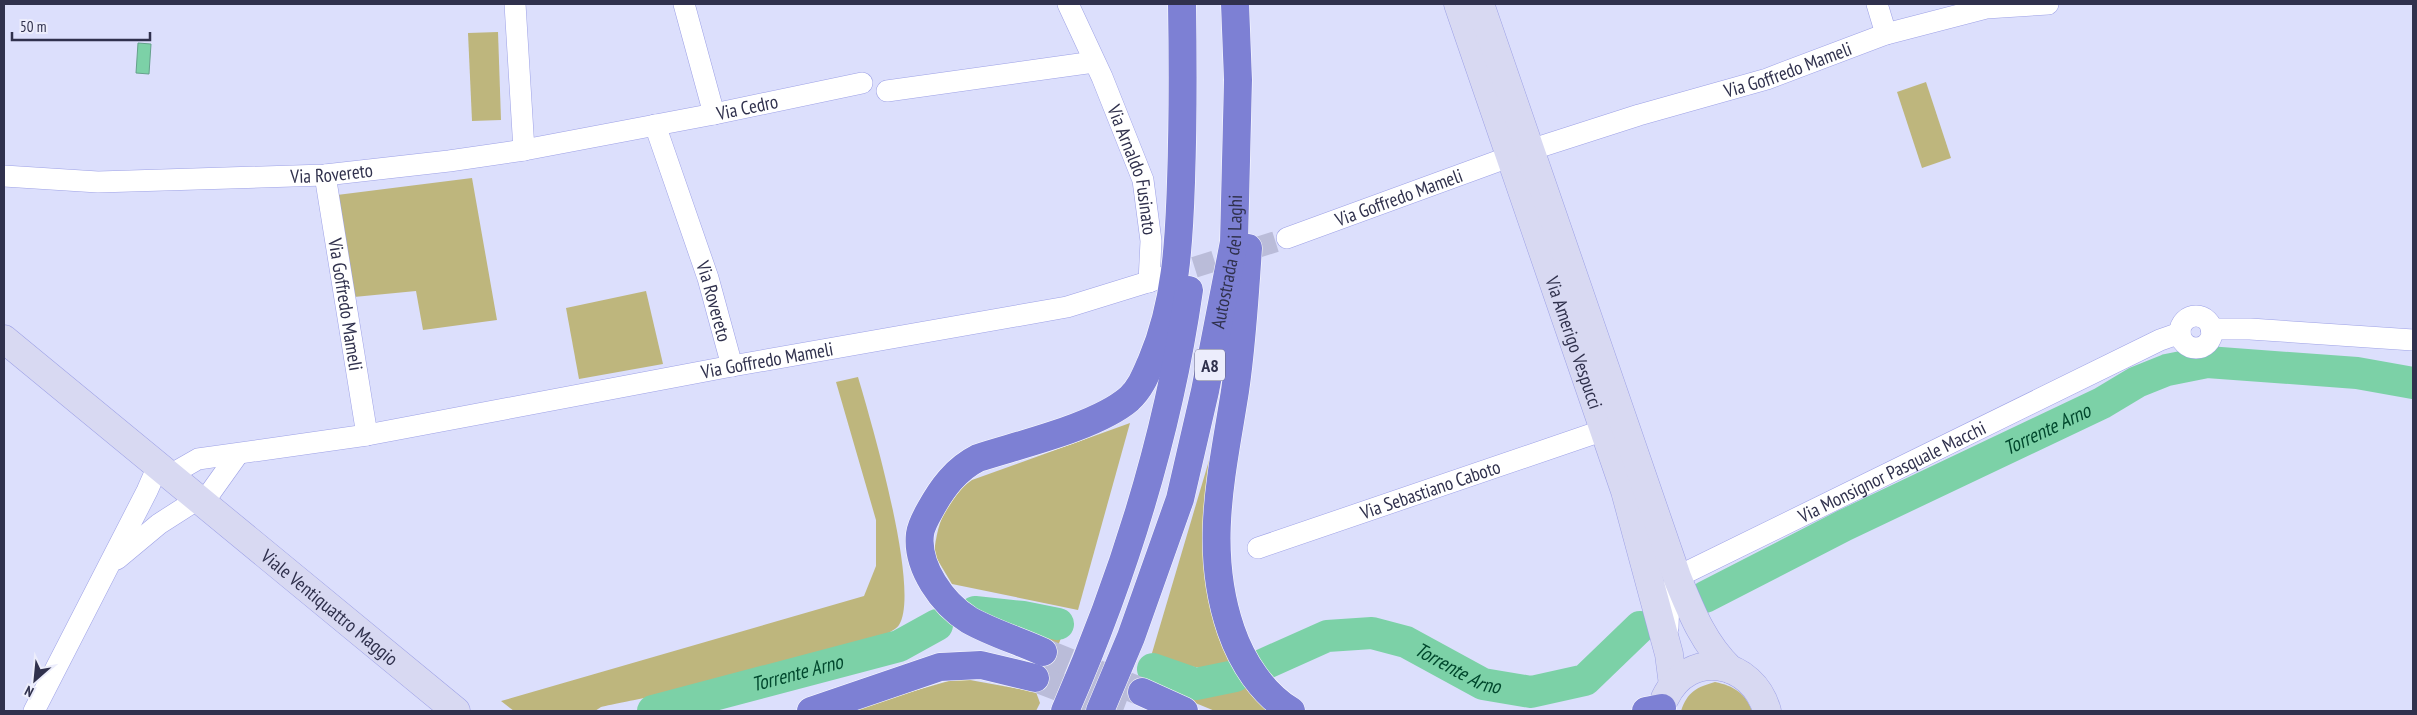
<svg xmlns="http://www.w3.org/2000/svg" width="2417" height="715" font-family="'PT Sans Narrow',sans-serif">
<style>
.green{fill:#beb67d}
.water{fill:#7cd1a7;stroke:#65a18c}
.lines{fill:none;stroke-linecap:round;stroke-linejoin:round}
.river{stroke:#7cd1a7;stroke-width:32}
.street-tunnel{stroke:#babcd9;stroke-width:21;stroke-dasharray:21 11;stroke-linecap:butt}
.highway-tunnel{stroke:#babcd9;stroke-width:28;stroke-dasharray:28 14;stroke-linecap:butt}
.street-casing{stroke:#9da1e6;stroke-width:22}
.secondary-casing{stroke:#9da1e6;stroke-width:29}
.highway-casing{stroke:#fff;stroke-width:29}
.street{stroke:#fff;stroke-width:21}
.secondary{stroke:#d8d9f2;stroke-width:28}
.highway{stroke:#7d80d4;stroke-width:28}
.labels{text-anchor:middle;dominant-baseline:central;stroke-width:4;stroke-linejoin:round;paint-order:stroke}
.shield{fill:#ecedfc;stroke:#686982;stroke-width:1}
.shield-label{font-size:18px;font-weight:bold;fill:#30314d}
.street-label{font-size:19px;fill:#30314d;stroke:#ecedfc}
.water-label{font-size:20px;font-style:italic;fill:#00482d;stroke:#ecedfc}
</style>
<rect width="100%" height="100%" fill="#dcdffc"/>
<g class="green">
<polygon points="498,32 501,120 472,121 468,33"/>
<polygon points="1926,82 1951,158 1922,168 1897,92"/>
<polygon points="472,178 497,320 423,330 416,291 354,297 337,195"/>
<polygon points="646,291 663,364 579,379 566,308"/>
<path d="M858,377C871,421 921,590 899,625C882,651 644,698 601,707L595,711H514L501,701L864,596L876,566V520L836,382Z"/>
<path d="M1130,423L1078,610L952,584L934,554C937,523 946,498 972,480Z"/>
<path d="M1213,447L1230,661C1206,676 1177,663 1152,653Z"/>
<polygon points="984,618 1043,627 1062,636 1057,648"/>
<polygon points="1142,676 1203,695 1245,686 1267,711 1215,711 1139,680"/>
<polygon points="959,678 1036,692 1040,703 1036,711 845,711"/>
<path d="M1715,682C1734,686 1745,693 1752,711H1681C1687,692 1697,687 1715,682Z"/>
</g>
<polygon class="water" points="138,43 151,44 149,74 136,73"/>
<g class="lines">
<g class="river">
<path id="s1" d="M1705,597L1845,525L2102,403L2137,382L2167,370L2207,362L2357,373L2413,383"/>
<polyline points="975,612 1023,617 1058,624"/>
<path id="s2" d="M1262,665L1327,636L1372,633L1406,642L1483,684L1531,692L1585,680L1640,627"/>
<polyline points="1153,669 1196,684 1235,676"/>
<path id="s3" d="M653,711L899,646L937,625"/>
</g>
<polyline class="street-tunnel" points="1164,277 1287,238"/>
<g class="highway-tunnel">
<polyline points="1043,652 1142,692"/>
<polyline points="1035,678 1123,711"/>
</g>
<defs>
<g id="street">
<polyline points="515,4 524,150"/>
<path id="s4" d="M684,4L714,114L862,83"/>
<path id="s5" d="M1068,4L1102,77L1143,180L1151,241L1149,282"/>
<polyline points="1877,4 1886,34"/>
<polyline points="887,91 1094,62"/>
<path id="s6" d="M655,125L708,278L732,366"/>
<path id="s7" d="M1530,150L1639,115L1767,79L1886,34L1986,8L2048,4"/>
<path id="s8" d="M325,175L367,435"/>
<path id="s9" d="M4,176L98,182L325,175L449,161L524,150L714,114"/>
<path id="s10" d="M1287,238L1509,157"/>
<circle cx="2196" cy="332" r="16"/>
<polyline points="2211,329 2250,329 2413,340"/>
<path id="s11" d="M170,475L198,459L367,435L732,366L1067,307L1164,277"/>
<polyline points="203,503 238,454"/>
<path id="s12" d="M1258,548L1604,430"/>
<polyline points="117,559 159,524 198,499"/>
<path id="s13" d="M1668,628L1669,596L1677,577L2160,340L2180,333"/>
<polyline points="34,711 147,491 158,466"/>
</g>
<g id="secondary">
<path id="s14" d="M1458,4L1625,491L1669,654L1673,685"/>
<path d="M1480,4L1677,577C1691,611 1703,643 1730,669"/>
<path id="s15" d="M4,339L456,711"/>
<path d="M1665,698C1689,648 1753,660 1767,711"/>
</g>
<g id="highway">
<path d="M1248,248C1245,295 1242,344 1235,391C1222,474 1203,548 1231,630C1242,662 1262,693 1291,711"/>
<path d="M1043,652C1019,641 992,633 969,620C943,604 916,567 920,534C921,526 926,517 930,510C942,488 956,469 978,458C1021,444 1096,427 1129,399C1141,388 1146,374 1152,360C1176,303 1179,243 1181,182C1183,122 1183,63 1182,4"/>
<polyline points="1142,692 1184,711"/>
<polyline points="811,711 940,667 981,665 1035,678"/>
<path d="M1065,711C1124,576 1168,436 1189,290"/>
<path id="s16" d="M1100,711L1131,637L1180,499L1205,391L1234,242L1238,80L1235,4"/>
<polyline points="1646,711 1662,708"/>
</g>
</defs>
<use href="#street" class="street-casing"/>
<use href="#secondary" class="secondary-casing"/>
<use href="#highway" class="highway-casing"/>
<use href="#street" class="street"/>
<use href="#secondary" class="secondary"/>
<use href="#highway" class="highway"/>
</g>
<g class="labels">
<rect class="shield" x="1195" y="349.5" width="30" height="31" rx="4"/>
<g class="shield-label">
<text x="1210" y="365">A8</text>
</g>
<g class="street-label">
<text stroke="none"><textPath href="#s7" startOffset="270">Via Goffredo Mameli</textPath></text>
<text stroke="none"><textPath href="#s4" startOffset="148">Via Cedro</textPath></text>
<text stroke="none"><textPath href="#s5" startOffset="179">Via Arnaldo Fusinato</textPath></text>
<text stroke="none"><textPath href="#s9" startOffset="328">Via Rovereto</textPath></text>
<text stroke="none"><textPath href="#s10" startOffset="119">Via Goffredo Mameli</textPath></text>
<text stroke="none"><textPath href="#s16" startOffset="469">Autostrada dei Laghi</textPath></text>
<text stroke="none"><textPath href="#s6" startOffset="186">Via Rovereto</textPath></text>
<text stroke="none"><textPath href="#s8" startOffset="131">Via Goffredo Mameli</textPath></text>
<text stroke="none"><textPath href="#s14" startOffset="358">Via Amerigo Vespucci</textPath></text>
<text stroke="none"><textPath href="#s11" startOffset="610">Via Goffredo Mameli</textPath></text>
<text stroke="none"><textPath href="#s13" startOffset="292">Via Monsignor Pasquale Macchi</textPath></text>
<text stroke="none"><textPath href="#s12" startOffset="182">Via Sebastiano Caboto</textPath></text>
<text stroke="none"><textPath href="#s15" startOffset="422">Viale Ventiquattro Maggio</textPath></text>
</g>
<g class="water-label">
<text stroke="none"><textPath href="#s1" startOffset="381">Torrente Arno</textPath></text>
<text stroke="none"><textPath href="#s2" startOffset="210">Torrente Arno</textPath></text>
<text stroke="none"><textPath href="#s3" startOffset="149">Torrente Arno</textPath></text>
</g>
</g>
<rect width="2417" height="715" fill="none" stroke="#30314d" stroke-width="10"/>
<g transform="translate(35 680) rotate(207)" stroke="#ecedfc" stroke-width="4" paint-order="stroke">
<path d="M0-4L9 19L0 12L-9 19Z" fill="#30314d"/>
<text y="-8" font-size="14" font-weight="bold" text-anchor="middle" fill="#30314d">N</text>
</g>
<path d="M12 32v8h138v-8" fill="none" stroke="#30314d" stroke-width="2.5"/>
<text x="20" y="32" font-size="15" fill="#30314d" stroke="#ecedfc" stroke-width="4" paint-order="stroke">50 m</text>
</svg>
